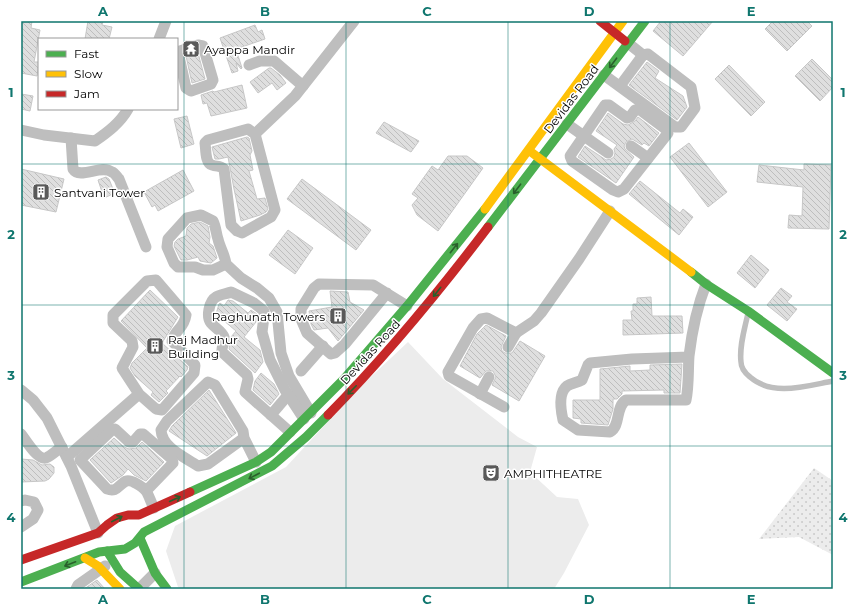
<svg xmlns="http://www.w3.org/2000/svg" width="854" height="610" font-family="Montserrat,sans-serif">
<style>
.grass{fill:url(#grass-dots)}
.park{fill:#ececec}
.building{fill:url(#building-back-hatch);stroke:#c7c7c7}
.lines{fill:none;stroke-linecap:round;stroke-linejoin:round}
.lane{stroke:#bebebe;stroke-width:5.5}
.street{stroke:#bebebe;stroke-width:11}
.fast{stroke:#4caf50;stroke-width:9}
.slow{stroke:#ffc107;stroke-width:9}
.jam{stroke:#c62828;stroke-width:9}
.oneway{stroke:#2a602c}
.grid{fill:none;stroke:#0f766e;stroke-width:1;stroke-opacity:0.55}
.labels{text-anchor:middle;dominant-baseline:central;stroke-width:3;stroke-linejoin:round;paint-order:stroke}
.poi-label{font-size:12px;fill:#000;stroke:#fff;text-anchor:start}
.street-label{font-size:12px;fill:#000;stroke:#fff}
.neatline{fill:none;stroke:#0f766e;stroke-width:1.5}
.grid-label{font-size:13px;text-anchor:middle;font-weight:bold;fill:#0f766e}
</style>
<defs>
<pattern id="grass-dots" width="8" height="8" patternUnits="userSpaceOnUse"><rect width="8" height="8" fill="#ececec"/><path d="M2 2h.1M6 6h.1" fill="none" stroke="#c9c9c9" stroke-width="1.8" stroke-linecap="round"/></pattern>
<pattern id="building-back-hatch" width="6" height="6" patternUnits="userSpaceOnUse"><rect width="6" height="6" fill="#dfdfdf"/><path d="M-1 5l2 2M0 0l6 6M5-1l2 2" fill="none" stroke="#bebebe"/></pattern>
</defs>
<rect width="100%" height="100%" fill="#fff"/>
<polygon class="grass" points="814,468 833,481 833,555 799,537 759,539"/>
<polygon class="park" points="408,342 443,379 518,437 537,447 530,472 557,497 578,499 589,525 564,573 554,589 181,589 178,587 166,551 175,526 286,467 360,387"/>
<g class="building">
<polygon points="21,21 32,21 31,28 40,30 34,62 39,62 37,76 21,73"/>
<polygon points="88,21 103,21 102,25 112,27 109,39 85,39"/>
<polygon points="661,21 713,21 683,56 653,31"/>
<polygon points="773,21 807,21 812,26 787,51 765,29"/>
<polygon points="255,25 258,32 262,30 265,39 236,49 242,68 241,69 236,63 238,71 232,73 220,38"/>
<polygon points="198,53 205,79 192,83 186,56"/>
<polygon points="812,59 833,80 833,87 820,101 795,76"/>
<polygon points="647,62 659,71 655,78 683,96 687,107 677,120 629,85"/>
<polygon points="729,65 765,102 751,116 715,79"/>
<polygon points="269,68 271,68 280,75 286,83 277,90 272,83 258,93 250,82"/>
<polygon points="242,85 247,108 211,116 207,103 203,104 201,95 213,91 214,92"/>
<polygon points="21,94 33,96 30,111 21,109"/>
<polygon points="608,113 623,124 628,125 635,121 638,117 659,133 649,146 644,143 642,145 632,139 626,142 624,146 625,149 634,157 616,183 578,157 585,146 606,160 611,159 614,157 615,153 614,149 617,145 596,131"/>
<polygon points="187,116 194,144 181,148 174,119"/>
<polygon points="384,122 419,141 411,152 376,133"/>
<polygon points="247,137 249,138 252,151 250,155 253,170 249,171 257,199 265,198 268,209 266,212 260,215 241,221 234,189 228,157 219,159 215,159 212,147"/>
<polygon points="689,143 727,192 708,207 670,157"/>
<polygon points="448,156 467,156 483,168 438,231 417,215 412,205 418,198 412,194 432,166 438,170"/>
<polygon points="804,164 831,165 829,229 788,228 789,215 802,216 803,187 757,182 759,165 804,170"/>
<polygon points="21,169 64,179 56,212 21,205"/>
<polygon points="183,170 194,191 158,211 155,205 152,207 144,192"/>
<polygon points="106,177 109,179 113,189 111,190 113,194 104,198 98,180"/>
<polygon points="302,179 371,230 356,250 287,199"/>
<polygon points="640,181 680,213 683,209 693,217 679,235 629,194"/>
<polygon points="200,222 208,226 210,237 209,243 213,246 217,258 211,263 200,261 198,257 187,260 181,260 174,246 175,242 178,239 186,236 187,228 191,224"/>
<polygon points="288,230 313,248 295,274 269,255"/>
<polygon points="751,255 769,270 755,288 737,273"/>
<polygon points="781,288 792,296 787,302 797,309 787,321 767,305"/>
<polygon points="150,290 178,317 162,343 188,367 187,370 181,377 180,376 166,391 168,393 159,402 151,395 153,392 135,376 130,368 132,363 147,348 121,321"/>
<polygon points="330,291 348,292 350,302 364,310 338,341 328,328 314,330 311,324 309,311 332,307"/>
<polygon points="651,297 652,316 682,316 683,333 623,335 623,320 632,320 631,311 633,311 633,304 637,304 637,298"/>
<polygon points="228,300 233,301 248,313 251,310 257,314 256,322 244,337 260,350 263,362 255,373 229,349 231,337 236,331 216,314 219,304 220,303 224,306"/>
<polygon points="486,325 506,336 501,347 502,351 505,353 512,353 520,341 545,356 519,401 492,385 496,377 493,371 486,371 480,378 460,366 477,334"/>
<polygon points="682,364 680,393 664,393 664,390 622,391 622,394 617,399 613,399 613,409 608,425 581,423 581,419 573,418 573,400 600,400 600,369 630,366 630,371 650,370 650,365"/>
<polygon points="261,373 274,384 279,394 270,405 253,390 255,381"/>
<polygon points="209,390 236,433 207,456 169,431 172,426"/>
<polygon points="114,438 124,447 129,449 136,448 142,442 164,462 146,481 134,475 128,469 123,475 111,483 90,460"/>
<polygon points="21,459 33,460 42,465 50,464 54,467 54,473 49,479 45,481 21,482"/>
<polygon points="97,580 105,589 84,589"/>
</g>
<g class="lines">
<path class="lane" d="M748,313C745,328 739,346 741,362C741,368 745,373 750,377C773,397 806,386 833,381"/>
<g class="street">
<polyline points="159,39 166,21"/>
<polyline points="177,52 198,45 203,46 213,80 211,84 191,91 186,88 178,52"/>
<polyline points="249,65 260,61 274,61 303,86"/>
<polyline points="604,75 675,127 681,127 695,108 691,87 648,54 643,55 628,43"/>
<polyline points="620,86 643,55"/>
<polygon points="605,105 609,105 627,118 630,117 635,110 639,109 667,130 668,133 624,189 618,192 613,190 572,161 570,156"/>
<polyline points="567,124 608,153"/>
<path d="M21,130L44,135L95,141C108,132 120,123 128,109"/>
<path d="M255,134L248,129L208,140L205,143C206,149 205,163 212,165C217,167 220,165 224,169L231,225L237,231L242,233L271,217L275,210L255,134L295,96L354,21"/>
<path d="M71,138L73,169C80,180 101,164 112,172C115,173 117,177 119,179L146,247"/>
<polyline points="631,146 648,158"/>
<path d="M226,264L213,270H203L195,267H178L174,263L167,247L168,239L187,218L201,215L213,221C216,227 216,233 218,239C220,248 225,255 226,264L241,278L257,288L269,298L277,312L281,353L289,376L311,413"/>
<polyline points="387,293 345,344 335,353 331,354 307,333 301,319 301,309 314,288 319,284 373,285 407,306"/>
<polyline points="508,347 516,333"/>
<path d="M689,357L632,359L590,363L588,365L582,380C577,383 571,383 567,386C558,393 561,411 563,420L578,430L610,432C621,426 615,407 626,400H686C689,386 688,370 689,356C692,331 697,307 706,284"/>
<polyline points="301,371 323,346"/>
<polyline points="21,390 33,400 47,418 71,466 98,533"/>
<polyline points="480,394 489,377"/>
<polyline points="504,407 449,376 448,372 473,328 481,319 487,318 516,333 534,321 541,313 579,259 610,211"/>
<polyline points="271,415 288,395"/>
<path d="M290,432L245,392L248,379L247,375L222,352C221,346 226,342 224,337C222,331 215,328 211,323C206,317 209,301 216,297C220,294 227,294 231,292L254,303L264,311V317L262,332L270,360L285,390L304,419"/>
<path d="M21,434C26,440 37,460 46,458C51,456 57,450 62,447"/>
<path d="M244,438L208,464L198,466C185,457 162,448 161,430L167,421L208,382L215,385L243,431L244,438L256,462"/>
<path d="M67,457L139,394L156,409L162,410L194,373L195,365L172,341C175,329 184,329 186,315L156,280L147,281L113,315V323L132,341L133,347L122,368L139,394"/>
<path d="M146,491L173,463L172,459L143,434H140L133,442H129L115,429L111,431L80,460L107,489C117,493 118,485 126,481C131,479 143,487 146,491C149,495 151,503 154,508"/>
<polyline points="21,501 25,500 34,502 38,510 33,519 21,527"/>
<polyline points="76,589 78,585 105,566"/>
<polyline points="139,589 155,573"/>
</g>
<g class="fast">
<polyline points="488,227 645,21"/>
<polyline points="691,272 706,284 748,311 833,373"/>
<polyline points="190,492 256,462 271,452 344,379 407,306 485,209"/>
<polyline points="140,538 155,573 167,589"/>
<polyline points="107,551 120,572 139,589"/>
<polyline points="21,582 99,552 125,549 135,543 144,532 272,466 306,437 328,415"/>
</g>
<g class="slow">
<polyline points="531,152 691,272"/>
<polyline points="485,209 623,21"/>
<polyline points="85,558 98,566 120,589"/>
</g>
<g class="jam">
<polyline points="600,21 625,41"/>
<path d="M328,415C386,356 438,293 488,227"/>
<polyline points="21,560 98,533 107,525 117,518 128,515 139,515 190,492"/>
</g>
</g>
<defs><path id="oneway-shaft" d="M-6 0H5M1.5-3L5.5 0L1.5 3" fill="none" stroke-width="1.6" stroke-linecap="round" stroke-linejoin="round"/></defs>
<g class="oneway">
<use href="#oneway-shaft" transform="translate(613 63) rotate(127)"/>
<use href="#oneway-shaft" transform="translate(517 189) rotate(127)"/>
<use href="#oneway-shaft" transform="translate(454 248) rotate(-52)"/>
<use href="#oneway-shaft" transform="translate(437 292) rotate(129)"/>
<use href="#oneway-shaft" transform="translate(352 390) rotate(135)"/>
<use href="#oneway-shaft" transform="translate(254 476) rotate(152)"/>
<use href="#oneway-shaft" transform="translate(175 499) rotate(-24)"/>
<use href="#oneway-shaft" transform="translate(117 519) rotate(-27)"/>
<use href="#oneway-shaft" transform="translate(70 564) rotate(159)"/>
</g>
<path class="grid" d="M184,21V589M346,21V589M508,21V589M670,21V589M21,164H833M21,305H833M21,446H833"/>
<defs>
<symbol id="temple-square" viewBox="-11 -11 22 22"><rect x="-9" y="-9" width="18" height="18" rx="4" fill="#595959" stroke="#fff"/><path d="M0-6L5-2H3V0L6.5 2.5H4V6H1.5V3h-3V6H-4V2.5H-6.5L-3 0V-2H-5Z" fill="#fff"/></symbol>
<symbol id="building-square" viewBox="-11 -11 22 22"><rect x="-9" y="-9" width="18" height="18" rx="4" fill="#595959" stroke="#fff"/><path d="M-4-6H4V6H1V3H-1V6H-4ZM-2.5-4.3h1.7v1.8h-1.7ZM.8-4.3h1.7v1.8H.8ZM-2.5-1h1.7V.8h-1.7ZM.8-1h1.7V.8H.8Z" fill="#fff"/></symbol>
<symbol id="theatre-square" viewBox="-11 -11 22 22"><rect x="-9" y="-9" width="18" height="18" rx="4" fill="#595959" stroke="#fff"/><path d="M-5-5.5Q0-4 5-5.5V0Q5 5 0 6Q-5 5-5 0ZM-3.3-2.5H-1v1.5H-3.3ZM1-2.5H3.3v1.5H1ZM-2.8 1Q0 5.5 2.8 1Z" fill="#fff"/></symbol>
</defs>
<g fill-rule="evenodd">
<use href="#temple-square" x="181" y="39" width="20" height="20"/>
<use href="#building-square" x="31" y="182" width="20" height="20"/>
<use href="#building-square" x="328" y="306" width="20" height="20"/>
<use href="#building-square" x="145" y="336" width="20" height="20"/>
<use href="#theatre-square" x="481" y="463" width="20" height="20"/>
</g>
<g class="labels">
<g class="poi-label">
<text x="204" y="49">Ayappa Mandir</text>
<text x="54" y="192">Santvani Tower</text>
<text x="325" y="316" text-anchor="end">Raghunath Towers</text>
<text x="168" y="339">Raj Madhur<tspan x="168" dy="14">Building</tspan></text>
<text x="504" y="473">AMPHITHEATRE</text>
</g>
<g class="street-label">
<text transform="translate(571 99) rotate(-53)">Devidas Road</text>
<text transform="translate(370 352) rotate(-48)">Devidas Road</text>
</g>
</g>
<rect width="854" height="610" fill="none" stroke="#ffffff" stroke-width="44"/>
<rect x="38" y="38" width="140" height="72" fill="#ffffff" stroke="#999999"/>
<rect x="46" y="51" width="20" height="6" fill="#4caf50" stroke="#999999"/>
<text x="74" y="58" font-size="12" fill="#000000">Fast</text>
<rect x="46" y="71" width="20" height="6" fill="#ffc107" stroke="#999999"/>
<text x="74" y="78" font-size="12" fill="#000000">Slow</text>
<rect x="46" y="91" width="20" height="6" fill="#c62828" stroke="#999999"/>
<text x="74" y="98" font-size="12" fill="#000000">Jam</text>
<rect x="22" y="22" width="810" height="566" class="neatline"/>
<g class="grid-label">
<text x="103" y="16">A</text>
<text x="265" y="16">B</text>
<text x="427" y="16">C</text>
<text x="589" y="16">D</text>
<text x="751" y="16">E</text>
<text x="11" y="97">1</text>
<text x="843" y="97">1</text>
<text x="11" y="239">2</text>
<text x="843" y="239">2</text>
<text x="11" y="380">3</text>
<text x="843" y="380">3</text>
<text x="11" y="522">4</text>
<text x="843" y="522">4</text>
<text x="103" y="604">A</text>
<text x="265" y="604">B</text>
<text x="427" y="604">C</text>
<text x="589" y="604">D</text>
<text x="751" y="604">E</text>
</g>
</svg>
